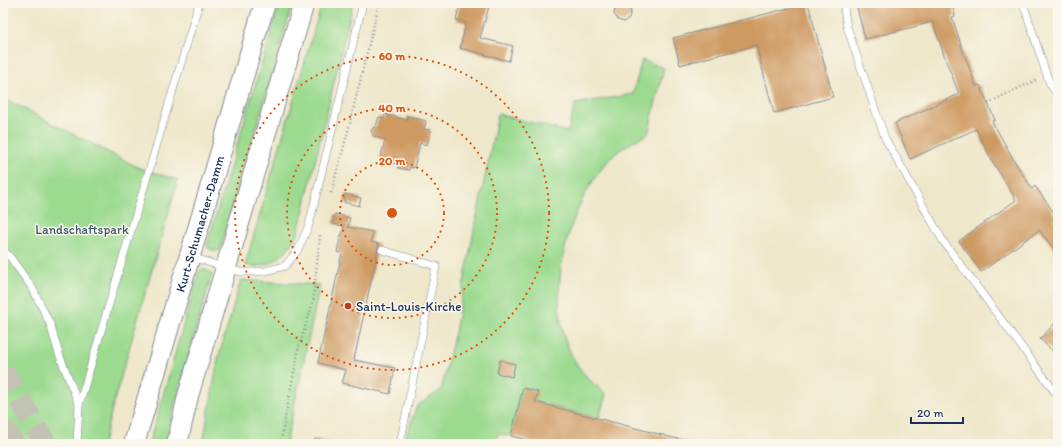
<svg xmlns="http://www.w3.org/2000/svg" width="1061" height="447" font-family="Itim,sans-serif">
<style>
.green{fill:#9bda8f;stroke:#5b8476}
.building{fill:#ce9a62}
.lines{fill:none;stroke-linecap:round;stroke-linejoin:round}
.motorway-tunnel{stroke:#c4c2b4;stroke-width:22;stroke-dasharray:22 11;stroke-linecap:butt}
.service-casing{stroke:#848b94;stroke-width:8}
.secondary-casing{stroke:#848b94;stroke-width:22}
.path{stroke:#848b94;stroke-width:2.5;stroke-dasharray:1 3;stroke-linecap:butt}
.service{stroke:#fff;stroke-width:7}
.secondary{stroke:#fff;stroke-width:20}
.ring{fill:none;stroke:#de5710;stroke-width:2;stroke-dasharray:2 4}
.poi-dot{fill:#c8321e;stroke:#fbf7ec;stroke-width:1.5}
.labels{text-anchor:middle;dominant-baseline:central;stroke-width:3;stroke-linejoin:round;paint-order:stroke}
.street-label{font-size:13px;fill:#1b2f5e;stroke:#fbf7ec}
.park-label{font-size:13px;fill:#3b5a6a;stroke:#fbf7ec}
.poi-label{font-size:13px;fill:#1b2f5e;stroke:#fbf7ec;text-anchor:start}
.centre{fill:#de5710;stroke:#fbf7ec;stroke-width:2}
.ring-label{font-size:12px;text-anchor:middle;font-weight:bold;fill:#de5710;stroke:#fbf7ec;stroke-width:3;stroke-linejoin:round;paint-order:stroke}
</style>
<rect width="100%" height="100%" fill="#fbf7ec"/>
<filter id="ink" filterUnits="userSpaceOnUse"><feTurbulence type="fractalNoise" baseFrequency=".025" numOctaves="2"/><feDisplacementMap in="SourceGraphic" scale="8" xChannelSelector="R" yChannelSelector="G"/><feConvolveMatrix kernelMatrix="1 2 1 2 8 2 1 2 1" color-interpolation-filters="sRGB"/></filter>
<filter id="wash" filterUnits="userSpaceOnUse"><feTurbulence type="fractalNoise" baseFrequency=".012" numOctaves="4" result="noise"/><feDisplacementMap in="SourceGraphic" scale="16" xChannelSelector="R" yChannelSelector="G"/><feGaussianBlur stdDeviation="0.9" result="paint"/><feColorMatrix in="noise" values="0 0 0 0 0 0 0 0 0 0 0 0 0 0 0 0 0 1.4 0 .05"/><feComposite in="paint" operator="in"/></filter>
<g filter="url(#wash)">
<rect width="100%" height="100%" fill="#eee7ca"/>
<g class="green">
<polygon points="280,3 293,3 220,250 217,251 209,249 207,247 208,241"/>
<path d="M322,3H353L298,233C287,254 270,271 245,265Z"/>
<path d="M642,60L664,68L648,134C638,139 627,144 619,151C615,153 613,157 610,159C578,193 560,247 559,294C558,307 561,323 564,336C565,340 567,344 568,347C578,370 587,379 606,394L599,418L535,402L537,392L523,388L511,436L498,434L495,444H406L404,441L417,406L441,390L455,332L471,245L498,114L568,132L575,104L633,94Z"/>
<polygon points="3,98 139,168 178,180 114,401 103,444 3,444"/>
<polygon points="202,269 209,271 212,274 174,407 166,444 149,444 199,271"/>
<polygon points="241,280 320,285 286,444 203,444 218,359"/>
</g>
<g id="blocks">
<g class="building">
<polygon points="460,3 490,3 480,38 513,46 509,61 460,48 466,23 456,20"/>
<polygon points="808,3 833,97 774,113 756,45 680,65 673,38"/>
<polygon points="859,3 952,3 955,16 952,17 962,48 976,86 980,85 995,120 992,121 1015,162 1032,189 1035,186 1057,217 1054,219 1058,224 1058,254 1039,230 981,272 959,241 1016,200 990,157 976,129 910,159 895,123 959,94 945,58 933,22 865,39 856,4"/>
<polygon points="621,4 627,6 631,11 629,18 624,22 618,20 614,14 615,8"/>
<polygon points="385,114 407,120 407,116 426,121 424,129 431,130 427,145 420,143 414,168 410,167 409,170 398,168 399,165 380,160 385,140 373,136 371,130 374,127 376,126 379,117 384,119"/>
<polygon points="345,194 361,198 359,206 344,202"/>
<polygon points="335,214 350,218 348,227 373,232 371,242 379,244 354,360 395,368 390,394 342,383 346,370 318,363 342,253 337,252 341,235 342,235 344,226 333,224"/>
<polygon points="1058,320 1058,356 1040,339"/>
<polygon points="500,360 515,364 512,377 497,373"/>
<polygon points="523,388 538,392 535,402 697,444 542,444 511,436"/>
<polygon points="315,439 337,443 337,444 314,444"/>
<polygon points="367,440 381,443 381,444 367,444"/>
</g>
</g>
</g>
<g filter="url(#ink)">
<use href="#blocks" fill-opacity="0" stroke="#848b94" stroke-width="1"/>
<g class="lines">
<g class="motorway-tunnel">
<polyline points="3,371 46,444"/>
<polyline points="3,427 14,444"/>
</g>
<defs>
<g id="service">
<polyline points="846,3 844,9 847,27 885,138 943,241 1058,396"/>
<polyline points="1023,3 1049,82 1058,96"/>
<polyline points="3,250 10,257 33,289 50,324 59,354 79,405"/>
<polyline points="382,250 436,266 401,439 403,444"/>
<polyline points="191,257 240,272 252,272 265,271 285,266 298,250 309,225 363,3"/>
<polyline points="77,444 79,405 199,3"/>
</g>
<g id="secondary">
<path id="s1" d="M134,444L265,3"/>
<polyline points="177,444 188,396 304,3"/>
</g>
</defs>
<use href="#service" class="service-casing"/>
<use href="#secondary" class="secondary-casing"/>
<g class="path">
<polyline points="988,103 1036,80"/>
<polyline points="331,193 347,135 379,3"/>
<polyline points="280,444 299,347 313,302 320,235"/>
</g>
<use href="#service" class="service"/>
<use href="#secondary" class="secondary"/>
</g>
</g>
<g class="ring">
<circle cx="392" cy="213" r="52"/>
<circle cx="392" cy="213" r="105"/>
<circle cx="392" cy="213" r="157"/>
</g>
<circle class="poi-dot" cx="348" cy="306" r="4"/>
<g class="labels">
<g class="street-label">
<text stroke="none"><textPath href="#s1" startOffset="230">Kurt-Schumacher-Damm</textPath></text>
</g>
<g class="park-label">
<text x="82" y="229">Landschaftspark</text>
</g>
<g class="poi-label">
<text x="356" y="306">Saint-Louis-Kirche</text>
</g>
</g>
<circle cx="392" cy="213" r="6" class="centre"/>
<g class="ring-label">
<text x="392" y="60">60 m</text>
<text x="392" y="112">40 m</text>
<text x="392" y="165">20 m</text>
</g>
<rect width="1061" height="447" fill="none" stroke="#fbf7ec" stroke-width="16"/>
<path d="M911 417v6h52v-6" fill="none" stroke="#1b2f5e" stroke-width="2"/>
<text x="917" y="417" font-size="12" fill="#1b2f5e" stroke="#fbf7ec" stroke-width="3" paint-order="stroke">20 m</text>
</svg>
